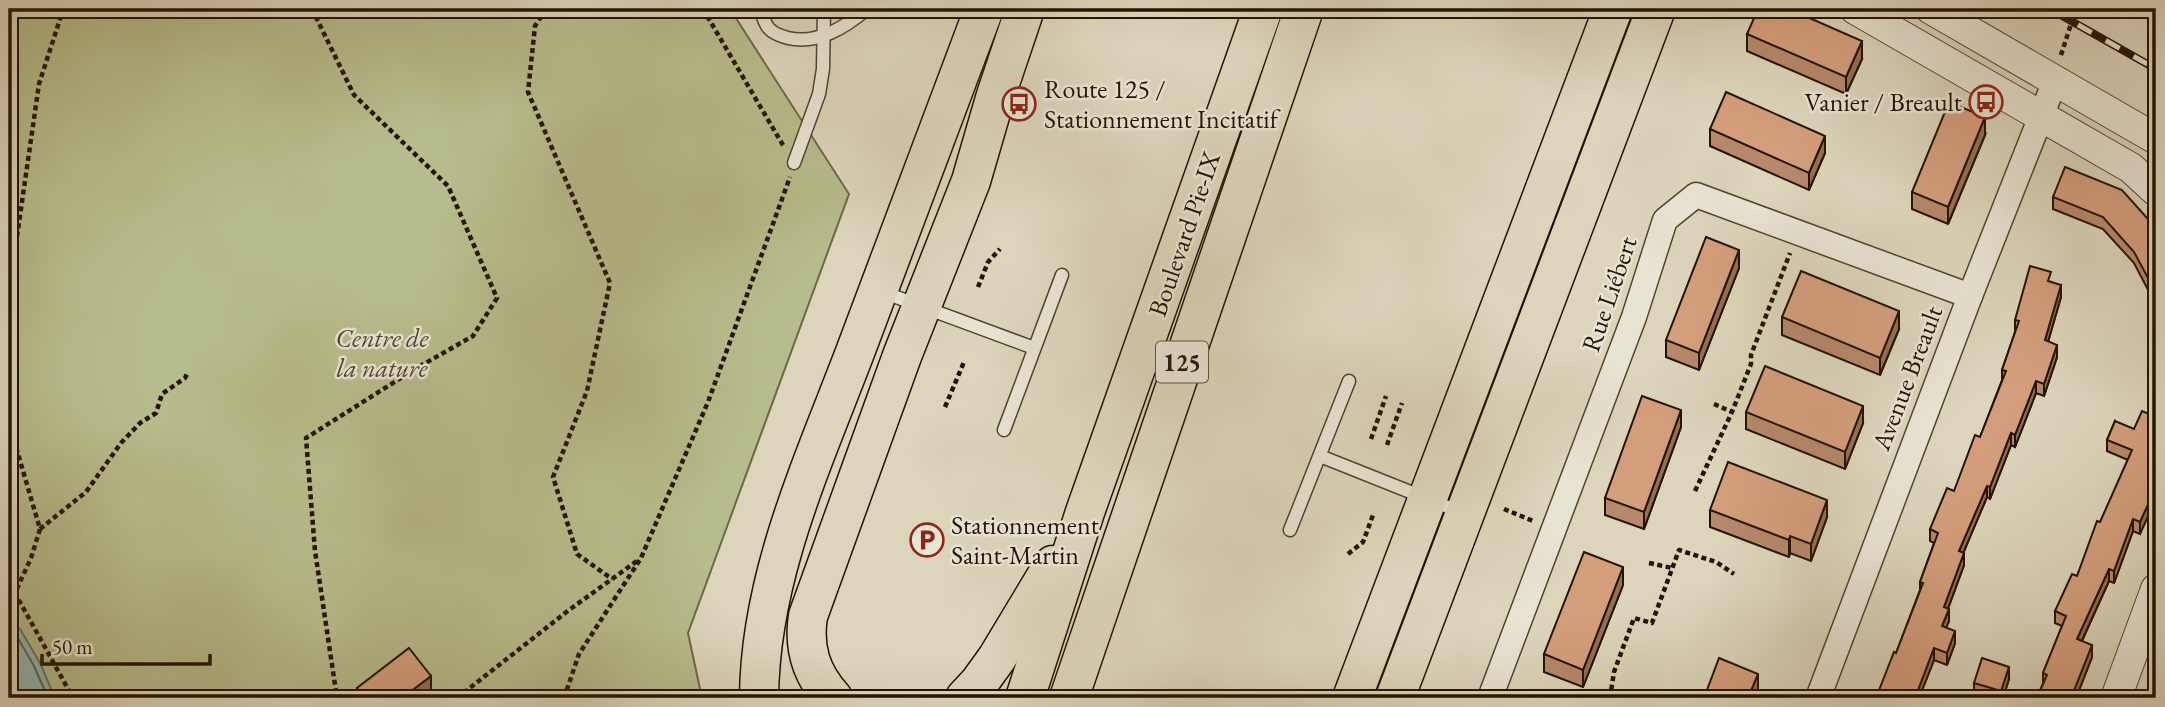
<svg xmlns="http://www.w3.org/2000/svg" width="2165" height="707" font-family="'EB Garamond',serif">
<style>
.green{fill:#b7bc8c;stroke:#6d6846;stroke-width:2}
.water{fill:#92b8b3;stroke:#66766b;stroke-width:2}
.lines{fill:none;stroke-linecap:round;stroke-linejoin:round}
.shore{stroke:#5a665a;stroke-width:2}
.service-casing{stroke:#51442f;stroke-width:15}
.minor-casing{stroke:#51442f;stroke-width:27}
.tertiary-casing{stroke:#51442f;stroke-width:32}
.trunk-casing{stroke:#231300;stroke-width:41}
.path{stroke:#231300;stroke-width:4.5;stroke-dasharray:5 3.5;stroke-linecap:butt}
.service{stroke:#e8e4d3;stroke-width:12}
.minor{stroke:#e8e4d3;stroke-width:24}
.tertiary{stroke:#e8e4d3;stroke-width:30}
.trunk{stroke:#dcd5bc;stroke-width:38}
.rail-casing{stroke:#231300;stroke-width:8}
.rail{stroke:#e8e4d3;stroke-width:5;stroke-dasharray:16;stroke-linecap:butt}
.wall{fill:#b6886c;stroke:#231300;stroke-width:2}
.shaded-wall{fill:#946f58;stroke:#231300;stroke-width:2}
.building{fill:#d49e7d;stroke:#231300;stroke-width:2}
.labels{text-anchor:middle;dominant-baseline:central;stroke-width:5;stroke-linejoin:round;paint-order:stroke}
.shield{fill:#e8e4d3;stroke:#5e523f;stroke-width:2}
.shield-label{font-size:24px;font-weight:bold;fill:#231300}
.poi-label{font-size:26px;fill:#231300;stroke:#e8e4d3;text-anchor:start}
.street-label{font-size:26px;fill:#231300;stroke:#e8e4d3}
.park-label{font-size:26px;font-style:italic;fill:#4f462a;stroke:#e8e4d3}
</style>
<rect width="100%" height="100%" fill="#dcd5bc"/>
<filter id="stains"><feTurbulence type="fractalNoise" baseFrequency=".00286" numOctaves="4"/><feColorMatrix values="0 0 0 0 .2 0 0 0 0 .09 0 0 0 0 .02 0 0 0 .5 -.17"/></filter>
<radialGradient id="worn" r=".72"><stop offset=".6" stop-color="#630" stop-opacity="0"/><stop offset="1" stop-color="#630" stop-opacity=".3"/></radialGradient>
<polygon class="green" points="9,9 730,9 849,194 688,633 702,698 9,698"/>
<polygon class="water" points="20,629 40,663 55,698 9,698 9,634"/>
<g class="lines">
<polyline class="shore" points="9,640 19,640 34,666 48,698"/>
<defs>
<g id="service">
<path d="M761,9C765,27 769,33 788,38C818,45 845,27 867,9"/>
<polyline points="794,163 819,94 823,69 824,9"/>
<polyline points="880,291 1034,348"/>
<polyline points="1004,430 1062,275"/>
<polyline points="1320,456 1463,513"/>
<polyline points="1290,530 1349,381"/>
</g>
<g id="minor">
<polyline points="1490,698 1634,317 1665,220 1696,195 1970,296"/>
<polyline points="1818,698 1970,296 2055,81"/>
</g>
<g id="tertiary">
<polyline points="1855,9 2131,168 2156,191"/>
<polyline points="1931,9 2156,139"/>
<polyline points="2116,698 2156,589"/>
</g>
<g id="trunk">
<path d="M759,698C760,574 814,461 857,347C900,234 941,121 984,9"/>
<path d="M833,698C811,674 803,648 808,616L902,356L971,181L996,95L1025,9"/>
<polyline points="965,698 979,683 997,658 1053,565"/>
<polyline points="1025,698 1085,512 1263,9"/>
<polyline points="1069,698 1304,9"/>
<polyline points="1352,698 1613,9"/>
<polyline points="1395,698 1656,9"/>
</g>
</defs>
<use href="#service" class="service-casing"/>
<use href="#minor" class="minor-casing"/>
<use href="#tertiary" class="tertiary-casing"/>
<use href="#trunk" class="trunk-casing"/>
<g class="path">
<polyline points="312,9 354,95 448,186 497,298 473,336 415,369 306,438 315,551 337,698"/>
<polyline points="546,9 535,26 528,92 610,283 587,391 553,477 577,554 612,579"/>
<polyline points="703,9 784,147"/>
<polyline points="2061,55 2072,21 2073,9"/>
<polyline points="978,287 988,262 1000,249"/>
<polyline points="9,304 10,285 39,84 61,16 65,9"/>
<polyline points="1714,404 1732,412"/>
<polyline points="945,407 964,362"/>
<polyline points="9,423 40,529 31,558 15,593 73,698"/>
<polyline points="1371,439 1386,396"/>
<polyline points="1387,445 1402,403"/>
<polyline points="1695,491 1732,412 1751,364 1751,355 1790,253"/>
<polyline points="1504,509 1533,521"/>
<polyline points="40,529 86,492 121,443 140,423 156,413 162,394 185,378 187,374"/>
<polyline points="1348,554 1363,542 1373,515"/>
<polyline points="1649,563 1672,568"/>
<polyline points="457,698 569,610 637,561"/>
<polyline points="564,698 579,654 641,558 708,402 790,177"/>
<polyline points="1610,698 1614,672 1634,618 1652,623 1679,550 1716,562 1734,574"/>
</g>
<use href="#service" class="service"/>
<use href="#minor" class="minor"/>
<use href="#tertiary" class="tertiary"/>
<use href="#trunk" class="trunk"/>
<defs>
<polyline id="rail" points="2050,9 2156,69"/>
</defs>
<use href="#rail" class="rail-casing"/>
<use href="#rail" class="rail"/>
</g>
<g class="wall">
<polygon points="1747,34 1862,59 1846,94 1747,51"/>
<polygon points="1710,129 1825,153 1809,190 1710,146"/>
<polygon points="1985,135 1948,224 1912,209 1912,192"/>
<polygon points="2053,197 2156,228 2156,305 2134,263 2103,229 2053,209"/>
<polygon points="1739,268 1699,370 1666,357 1666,340"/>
<polygon points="2051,282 2061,297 2048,342 2057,357 2044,396 2036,393 2015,447 2011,445 1990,499 1987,497 1963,553 1964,565 1948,609 1949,621 1946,627 1955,643 1947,665 1934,660 1919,698 1876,698 1896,653 1920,590 1920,582 1934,543 1930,541 1930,529 1954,491 1980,437 2002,380 2002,370 2015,332 2015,320"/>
<polygon points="1782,317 1899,329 1880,375 1782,335"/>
<polygon points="1746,412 1863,423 1845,469 1746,429"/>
<polygon points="2115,421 2153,480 2140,534 2133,531 2114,583 2109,581 2082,641 2092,657 2076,698 2037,698 2043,683 2043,673 2062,626 2055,623 2055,611 2077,576 2128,460 2107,451 2107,440"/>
<polygon points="1681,427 1644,529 1605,515 1605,498"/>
<polygon points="1710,510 1827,517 1811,561 1790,553 1789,557 1710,527"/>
<polygon points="1623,585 1583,687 1544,672 1544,654"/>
<polygon points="2009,679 2003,698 1986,698 1974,694 1974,683"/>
<polygon points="357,688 431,694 425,698 357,698"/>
</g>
<g class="shaded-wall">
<polygon points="1862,41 1862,59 1846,94 1846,77"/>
<polygon points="1985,117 1985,135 1948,224 1948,207"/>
<polygon points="1825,136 1825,153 1809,190 1809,173"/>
<polygon points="1739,250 1739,268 1699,370 1699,353"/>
<polygon points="2061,285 2061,297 2045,352 2045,340"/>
<polygon points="1899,311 1899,329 1880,375 1880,358"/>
<polygon points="2057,345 2057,357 2044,396 2044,384"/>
<polygon points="2036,381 2036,393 2015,447 2015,435"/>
<polygon points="1863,406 1863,423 1845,469 1845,452"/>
<polygon points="1681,410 1681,427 1644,529 1644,512"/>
<polygon points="2011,433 2011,445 1990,499 1990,487"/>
<polygon points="2156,461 2156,473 2149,490 2149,478"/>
<polygon points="1987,486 1987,497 1959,563 1959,551"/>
<polygon points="2156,487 2156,499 2140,534 2140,522"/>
<polygon points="1827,500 1827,517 1811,561 1811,544"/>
<polygon points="2133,519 2133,531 2114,583 2114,571"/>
<polygon points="1790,536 1790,553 1789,557 1789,540"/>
<polygon points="1964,553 1964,565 1944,619 1944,607"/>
<polygon points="1623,567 1623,585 1583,687 1583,670"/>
<polygon points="2109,569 2109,581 2077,651 2077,639"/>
<polygon points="1949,609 1949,621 1942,638 1942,626"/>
<polygon points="1955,631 1955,643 1947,665 1947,653"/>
<polygon points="2092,645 2092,657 2076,698 2071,698"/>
<polygon points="1934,648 1934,660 1919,698 1915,698"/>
<polygon points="2009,667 2009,679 2003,698 2001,698 2001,691"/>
<polygon points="1758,674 1758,689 1754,698 1748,698"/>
<polygon points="431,676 431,694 425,698 402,698"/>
</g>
<g class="building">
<polygon points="1758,9 1789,9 1862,41 1846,77 1747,34"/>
<polygon points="1726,92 1825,136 1809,173 1710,129"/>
<polygon points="1949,102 1985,117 1948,207 1912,192"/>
<polygon points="2065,167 2122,190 2156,228 2156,293 2134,252 2103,217 2053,197"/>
<polygon points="1706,237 1739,250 1699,353 1666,340"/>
<polygon points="2030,266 2051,272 2048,281 2061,285 2045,340 2057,345 2044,384 2036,381 2015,435 2011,433 1990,487 1987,486 1959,551 1964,553 1944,607 1949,609 1942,626 1955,631 1947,653 1934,648 1915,698 1876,698 1894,652 1896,653 1923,583 1920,582 1938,533 1930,529 1947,488 1954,491 1975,435 1980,437 2006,371 2002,370 2019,321 2015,320"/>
<polygon points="1801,271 1899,311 1880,358 1782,317"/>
<polygon points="1765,366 1863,406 1845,452 1746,412"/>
<polygon points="1642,396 1681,410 1644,512 1605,498"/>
<polygon points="2156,402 2156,461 2149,478 2156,481 2156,487 2140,522 2133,519 2114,571 2109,569 2077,639 2092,645 2071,698 2037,698 2047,675 2043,673 2066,616 2055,611 2072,574 2077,576 2097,521 2100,522 2132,450 2107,440 2115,421 2134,429 2142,411 2154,416"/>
<polygon points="1728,462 1827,500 1811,544 1790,536 1789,540 1710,510"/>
<polygon points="1584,552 1623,567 1583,670 1544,654"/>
<polygon points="409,648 431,676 402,698 365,698 357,688"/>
<polygon points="1719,658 1758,674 1748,698 1704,698"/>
<polygon points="1982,658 2009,667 2001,691 1974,683"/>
</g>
<defs>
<symbol id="bus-ring" viewBox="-11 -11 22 22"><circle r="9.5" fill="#e8e4d3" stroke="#8f2418" stroke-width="1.5"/><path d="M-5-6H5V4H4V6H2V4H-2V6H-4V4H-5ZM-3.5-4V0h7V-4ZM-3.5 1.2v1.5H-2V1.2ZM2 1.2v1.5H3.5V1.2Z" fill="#8f2418"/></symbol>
<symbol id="parking-ring" viewBox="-11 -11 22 22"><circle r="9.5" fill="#e8e4d3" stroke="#8f2418" stroke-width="1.5"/><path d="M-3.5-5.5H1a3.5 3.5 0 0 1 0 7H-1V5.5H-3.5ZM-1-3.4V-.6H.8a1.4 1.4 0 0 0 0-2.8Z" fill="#8f2418"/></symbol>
</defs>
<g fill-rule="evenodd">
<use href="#bus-ring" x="1967" y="83" width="38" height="38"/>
<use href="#bus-ring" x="1000" y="85" width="38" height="38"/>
<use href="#parking-ring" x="908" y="521" width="38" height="38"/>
</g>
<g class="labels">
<rect class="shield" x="1156" y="341.5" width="52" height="41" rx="5"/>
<g class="shield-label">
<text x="1182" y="362">125</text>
</g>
<g class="poi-label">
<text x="1044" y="89">Route 125 /<tspan x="1044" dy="30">Stationnement Incitatif</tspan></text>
<text x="1962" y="102" text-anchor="end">Vanier / Breault</text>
<text x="951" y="525">Stationnement<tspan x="951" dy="30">Saint-Martin</tspan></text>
</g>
<g class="street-label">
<text transform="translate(1184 234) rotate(-71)">Boulevard Pie-IX</text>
<text transform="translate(1609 294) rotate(-71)">Rue Liébert</text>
<text transform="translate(1907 378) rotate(-69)">Avenue Breault</text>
</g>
<g class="park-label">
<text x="382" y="338">Centre de<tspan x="382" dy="30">la nature</tspan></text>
</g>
</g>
<rect width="2165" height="707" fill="none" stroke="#dcd5bc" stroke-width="35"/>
<rect x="10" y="10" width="2144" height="686" fill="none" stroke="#231300" stroke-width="3.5"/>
<rect x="18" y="18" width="2130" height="672" fill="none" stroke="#231300" stroke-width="2"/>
<path d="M42 654v10h168v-10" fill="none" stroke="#231300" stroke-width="3.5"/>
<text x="52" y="654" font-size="21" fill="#231300" stroke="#e8e4d3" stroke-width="5" paint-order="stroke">50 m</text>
<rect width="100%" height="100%" filter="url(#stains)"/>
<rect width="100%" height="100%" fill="url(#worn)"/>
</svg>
